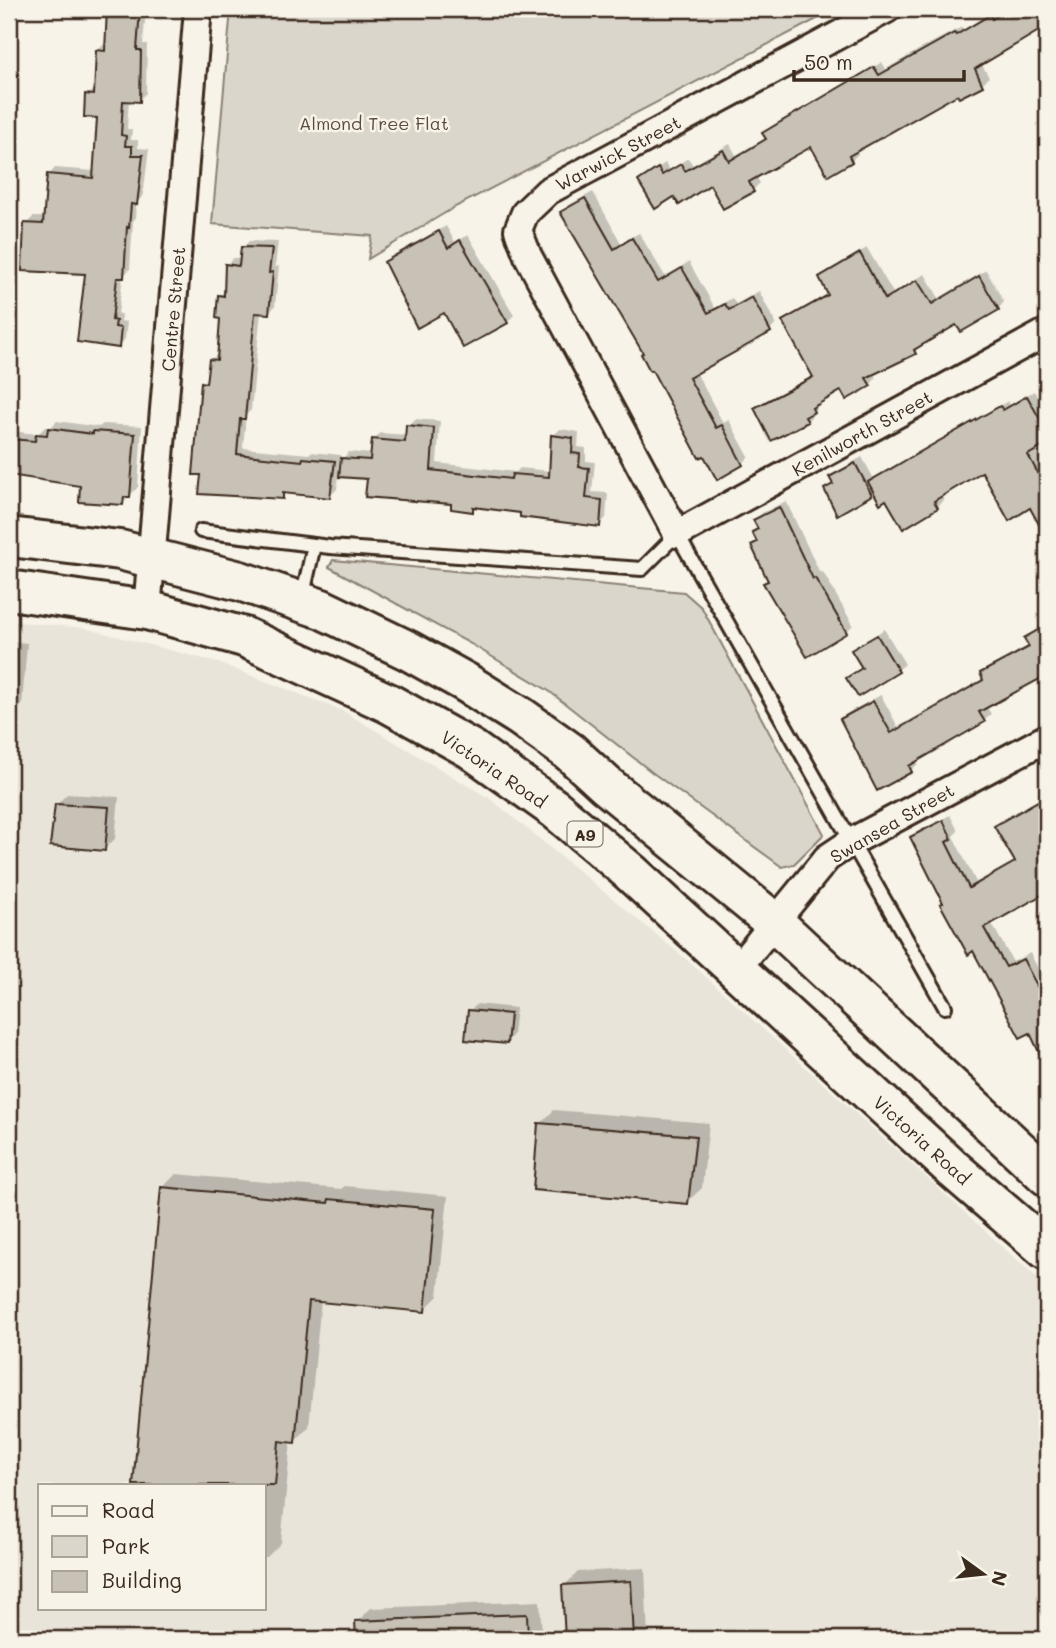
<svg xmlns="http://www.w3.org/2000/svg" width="1056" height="1648" font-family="Mali,sans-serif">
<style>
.built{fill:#e9e4d9;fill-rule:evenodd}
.green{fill:#dbd6cb;stroke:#8b8074;stroke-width:2}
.shadow{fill:#0003}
.building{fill:#c8c1b6;stroke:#3b2a1e;stroke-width:2}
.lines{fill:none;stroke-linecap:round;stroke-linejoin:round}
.service-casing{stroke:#3b2a1e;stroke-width:18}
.minor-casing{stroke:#3b2a1e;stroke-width:32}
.trunk-casing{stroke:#3b2a1e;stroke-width:44}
.service{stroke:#f7f3e8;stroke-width:12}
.minor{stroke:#f7f3e8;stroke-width:26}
.trunk{stroke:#f7f3e8;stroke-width:38}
.labels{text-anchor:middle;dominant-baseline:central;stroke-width:5;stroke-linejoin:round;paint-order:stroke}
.shield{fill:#f7f3e8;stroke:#73665b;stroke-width:2}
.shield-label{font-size:16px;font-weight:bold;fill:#3b2a1e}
.park-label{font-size:18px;fill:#5b4c41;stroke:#f7f3e8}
.street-label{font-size:18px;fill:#3b2a1e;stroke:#f7f3e8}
</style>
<rect width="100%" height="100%" fill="#f7f3e8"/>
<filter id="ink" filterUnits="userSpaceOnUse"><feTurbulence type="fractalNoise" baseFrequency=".0143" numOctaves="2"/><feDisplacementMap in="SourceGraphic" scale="14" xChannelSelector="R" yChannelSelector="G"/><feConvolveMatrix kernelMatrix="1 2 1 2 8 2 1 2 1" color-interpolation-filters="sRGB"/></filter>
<g filter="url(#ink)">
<path class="built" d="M9,621L84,628L216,662L343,711L492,800L686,959L1047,1287V1639H9ZM40,1485H264V1608H40Z"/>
<g class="green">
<polygon points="231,9 836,9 455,207 368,259 372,236 212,224"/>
<polygon points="333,560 684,592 702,608 824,834 794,864 782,867 653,773 549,691 471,644 329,567"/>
</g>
<g class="shadow">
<polygon points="109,9 146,9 143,44 147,44 146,93 139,100 129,99 127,129 132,129 131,140 138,140 138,148 149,149 143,196 136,203 135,219 133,221 130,269 123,276 118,314 122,314 121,321 127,322 125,339 118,346 87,272 26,224 33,217 45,217 49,175 55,168 95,171 98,116 87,95 96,89 97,51 104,44 107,44"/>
<polygon points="997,9 1000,13 1007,9 1047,9 1047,42 1040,28 981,63 989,77 982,84 958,92 856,150 858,154 851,161 812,144 756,176 760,183 753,190 724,207 711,182 675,195 640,181 665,163 670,170 688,158 693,165 730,144 736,155 767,137 764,133 771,126 882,62 886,69 927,45 962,27 963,30"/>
<polygon points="593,192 621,243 639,233 665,276 689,262 715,308 732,298 736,304 759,291 776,324 770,331 696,372 723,423 729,420 749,457 742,464 645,352 562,212 569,205"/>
<polygon points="1047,223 1047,253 1036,233"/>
<polygon points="446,226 455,242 468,235 514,315 507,322 464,346 445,311 386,262 393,255"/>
<polygon points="249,241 278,242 275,267 279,266 275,306 269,313 261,312 251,410 246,415 243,448 309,454 311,452 341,455 340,461 349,452 373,454 374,440 380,433 407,435 408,426 415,419 440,421 437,463 516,472 520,468 551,471 553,436 560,429 579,432 578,447 586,448 586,461 595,462 592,492 608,493 606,518 599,525 477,505 472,510 369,478 338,475 337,489 330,496 287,492 282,497 201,492 203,383 209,377 211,360 218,353 222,317 219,296 226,290 227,265 233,258 241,259 242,248"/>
<polygon points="867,248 893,293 925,274 939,298 986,270 1004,302 998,309 957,322 921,344 915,352 873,373 876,378 870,385 842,389 819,402 820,404 813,412 814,414 807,421 756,408 763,402 814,375 784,322 791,315 829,293 821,278 827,271"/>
<polygon points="1034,391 1047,414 1047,442 1035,449 1047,472 1047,510 1037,516 1031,505 983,469 941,494 944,500 937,507 887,498 875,490 871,494 826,490 833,482 831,477 838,471 862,457 874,479 1008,401 1010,405"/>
<polygon points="57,421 99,427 103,424 142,426 138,487 122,504 82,484 9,474 9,431 38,434 45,427 51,427"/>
<polygon points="786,501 820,573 823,572 853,625 846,632 770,579 753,546 758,541 754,532 759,527 755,520 762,513"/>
<polygon points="1047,624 1047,672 986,706 991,714 984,721 916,760 918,764 911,770 843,719 849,712 881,695 898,727 984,678 982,674 989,667 1029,645 1026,639"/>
<polygon points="884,629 905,664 898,670 849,678 863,667 853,651"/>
<polygon points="9,641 27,643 22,705 9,718"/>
<polygon points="67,794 119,797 115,839 104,849 56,805"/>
<polygon points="1045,796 1047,800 1047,907 1040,894 991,922 1013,962 1030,953 1047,986 1047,1073 1044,1066 1046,1063 1031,1031 945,902 912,837 919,831 950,815 958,831 953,836 976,882 1016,860 997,826 1003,819"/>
<polygon points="477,1004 516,1008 513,1035 506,1042 470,1011"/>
<polygon points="554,1110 709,1123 702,1188 687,1202 540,1124"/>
<polygon points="176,1174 341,1189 345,1186 448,1196 438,1296 424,1310 321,1300 309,1427 295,1441 291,1441 281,1543 267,1557 264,1557 264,1485 134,1485 162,1188"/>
<polygon points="645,1568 648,1639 567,1639 564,1586 578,1572"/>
<polygon points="540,1601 542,1639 358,1639 357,1622 371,1608"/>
</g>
<g class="building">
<polygon points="107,9 140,9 137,50 141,50 140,102 123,101 121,135 126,136 125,146 132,146 132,155 143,155 137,205 131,204 129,228 127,227 124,278 117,278 112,320 116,321 115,327 121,328 119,348 77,342 85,274 22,271 24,223 43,224 47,174 93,178 97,118 84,117 85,94 94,95 96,50 105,51"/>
<polygon points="1009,9 1047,9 1047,26 975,69 983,86 959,98 957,95 849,156 852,162 828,176 811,147 749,182 754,192 723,209 710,185 679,205 674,197 655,209 638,181 658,168 662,175 681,164 685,171 723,150 729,161 766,139 762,133 874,67 879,75 954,33 956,35 990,15 992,19"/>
<polygon points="585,198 614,249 632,238 658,282 682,268 708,313 725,304 729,310 752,297 771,332 689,378 716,428 722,425 743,465 717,480 704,456 699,458 652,370 650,371 641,354 643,353 560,212"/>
<polygon points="439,231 448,248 460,240 508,323 463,348 444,313 417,328 384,262"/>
<polygon points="241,247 272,248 269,273 273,272 269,314 255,313 245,419 240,419 237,454 302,461 303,458 335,461 330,498 283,493 283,499 199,494 201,475 193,475 201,382 206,383 209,359 217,360 220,319 216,318 218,295 224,296 225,264 239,266"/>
<polygon points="860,253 885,299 917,280 932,304 979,276 999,310 961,332 956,325 914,350 916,354 866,378 871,386 846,400 841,391 812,408 814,412 805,417 808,422 771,441 754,408 813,377 782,321 828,295 819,277"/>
<polygon points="1027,396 1041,421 1047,418 1047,444 1028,455 1047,490 1047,539 1030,508 1009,521 982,472 934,501 938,508 903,529 886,500 880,504 868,482 1000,406 1003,410"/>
<polygon points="406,425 434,428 431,470 511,479 512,474 549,477 551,435 573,438 572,453 580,454 579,467 589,468 586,498 602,500 600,527 520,517 520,513 473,507 473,512 451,509 451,504 365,497 367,479 339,477 341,458 370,460 372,439 405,442"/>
<polygon points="48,428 93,434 93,431 135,434 130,497 124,497 123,505 79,502 80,486 9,475 9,439 35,441 36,434 47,435"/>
<polygon points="855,463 872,495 837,515 824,489 833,484 829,477"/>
<polygon points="779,507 813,579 815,578 847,633 807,657 763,583 768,581 751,545 757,542 752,532 758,529 753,520"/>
<polygon points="1047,625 1047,680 1045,676 979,712 985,722 909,766 912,772 877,791 840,719 873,701 891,733 983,680 980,673 1029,647 1024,638"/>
<polygon points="877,635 899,672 858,697 846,678 862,668 851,650"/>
<polygon points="1038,801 1047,818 1047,892 984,928 1006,967 1023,959 1047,1005 1047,1069 1030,1033 1020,1038 973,951 968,955 940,904 943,903 910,837 943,820 952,839 946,842 969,888 1015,862 994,826"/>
<polygon points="55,804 109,807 105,851 50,846"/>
<polygon points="468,1010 510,1014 507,1044 465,1040"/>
<polygon points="538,1123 696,1136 688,1204 533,1190"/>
<polygon points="161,1187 328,1203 329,1199 435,1209 425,1312 309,1301 295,1443 279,1441 275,1485 133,1485"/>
<polygon points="631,1581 634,1639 565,1639 562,1585"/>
<polygon points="527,1614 528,1639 356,1639 355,1621"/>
</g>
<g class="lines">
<defs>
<g id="service">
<polyline points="201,531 330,547 642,569 677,534 945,1007"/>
<polyline points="302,599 314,545"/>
</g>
<g id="minor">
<polyline points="887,9 548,191 525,213 518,230 528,256 677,534 1047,332"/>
<polyline points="147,610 198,9"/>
<polyline points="735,971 827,858 851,842 1047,738"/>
</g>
<g id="trunk">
<polyline points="9,537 120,550 240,581 322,609 409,651 465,682 521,717 570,752 606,785 775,923 1047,1176"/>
<polyline points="9,590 147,610 244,637 388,703 471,749 555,809 630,872 952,1168 1047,1250"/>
</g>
</defs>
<use href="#service" class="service-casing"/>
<use href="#minor" class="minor-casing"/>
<use href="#trunk" class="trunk-casing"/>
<use href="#service" class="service"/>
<use href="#minor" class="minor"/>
<use href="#trunk" class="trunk"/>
</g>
</g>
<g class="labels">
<rect class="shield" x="567.5" y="821.5" width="35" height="25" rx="5"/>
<g class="shield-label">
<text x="585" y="834">A9</text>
</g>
<g class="park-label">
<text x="374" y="123">Almond Tree Flat</text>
</g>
<g class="street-label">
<text transform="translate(618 153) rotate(-28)">Warwick Street</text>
<text transform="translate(173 309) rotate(-85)">Centre Street</text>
<text transform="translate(862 433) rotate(-29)">Kenilworth Street</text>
<text transform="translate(494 769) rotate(34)">Victoria Road</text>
<text transform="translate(892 823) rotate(-30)">Swansea Street</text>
<text transform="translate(922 1140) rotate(42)">Victoria Road</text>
</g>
</g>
<rect width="1056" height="1648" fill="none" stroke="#f7f3e8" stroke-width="35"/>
<rect x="18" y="18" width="1021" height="1613" fill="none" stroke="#3b2a1e" stroke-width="2.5" filter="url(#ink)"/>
<rect x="38" y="1484" width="228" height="126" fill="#f7f3e8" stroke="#aca397" stroke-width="2"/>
<rect x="52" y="1506" width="35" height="10" fill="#f7f3e8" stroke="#aca397" stroke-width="2"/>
<text x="102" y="1518" font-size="21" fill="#3b2a1e">Road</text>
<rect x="52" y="1536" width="35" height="21" fill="#dbd6cb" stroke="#aca397" stroke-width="2"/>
<text x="102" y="1554" font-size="21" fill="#3b2a1e">Park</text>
<rect x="52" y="1571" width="35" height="21" fill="#c8c1b6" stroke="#aca397" stroke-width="2"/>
<text x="102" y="1588" font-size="21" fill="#3b2a1e">Building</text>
<g transform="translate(983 1574) rotate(105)" stroke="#f7f3e8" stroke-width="5" paint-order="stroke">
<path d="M0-5L12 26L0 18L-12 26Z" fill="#3b2a1e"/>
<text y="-10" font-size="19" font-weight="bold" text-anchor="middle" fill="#3b2a1e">N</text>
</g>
<path d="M794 70v10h170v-10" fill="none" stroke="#3b2a1e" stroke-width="3.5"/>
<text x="804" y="70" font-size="21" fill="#3b2a1e" stroke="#f7f3e8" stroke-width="5" paint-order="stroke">50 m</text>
</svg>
